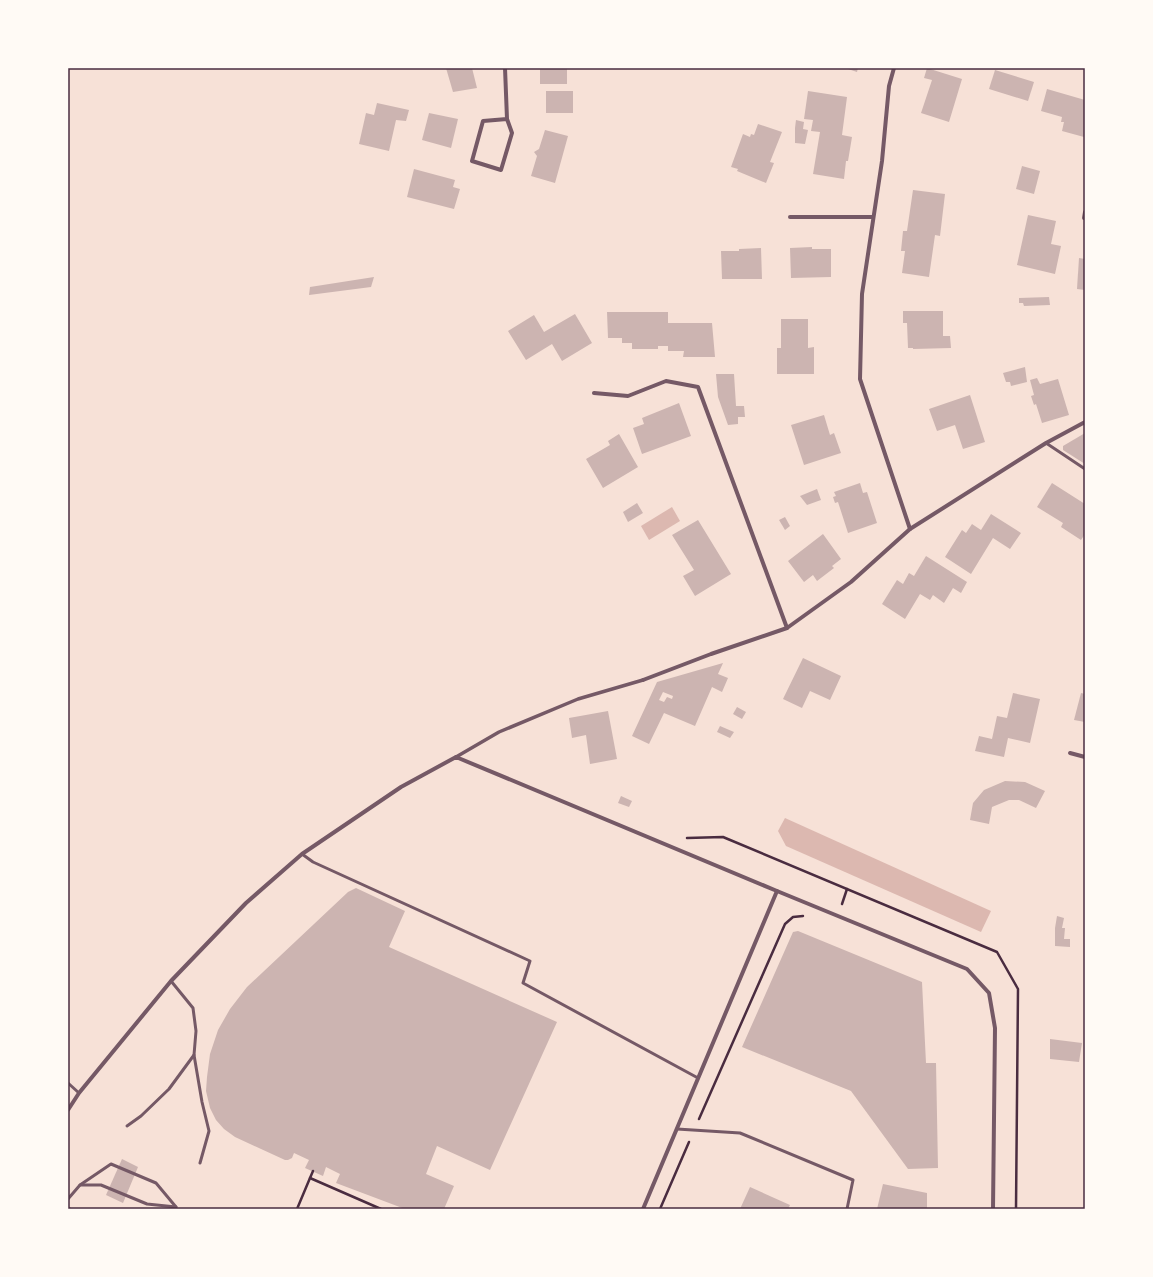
<svg xmlns="http://www.w3.org/2000/svg" width="1153" height="1277" font-family="'Asap Condensed',sans-serif">
<style>
.water{fill:#dcb8b0}
.building{fill:#ccb4b1;fill-rule:evenodd}
.lines{fill:none;stroke-linecap:round;stroke-linejoin:round}
.path{stroke:#4a2c40;stroke-width:2.5}
.service{stroke:#755966;stroke-width:3}
.pedestrian{stroke:#755966;stroke-width:3.5}
.minor{stroke:#755966;stroke-width:4}
.neatline{fill:none;stroke:#4a2c40;stroke-width:1.5}
</style>
<rect width="100%" height="100%" fill="#f7e1d7"/>
<g class="water">
<polygon points="672,507 680,521 649,540 641,526"/>
<polygon points="785,818 991,911 981,932 786,846 778,831"/>
</g>
<g class="building">
<polygon points="446,68 472,68 477,88 453,92"/>
<rect x="540" y="68" width="27" height="16"/>
<polygon points="845,68 858,68 857,72"/>
<polygon points="927,68 962,79 949,122 921,113 932,80 924,78"/>
<polygon points="995,70 1034,82 1028,101 989,89"/>
<polygon points="1047,89 1085,100 1085,132 1084,137 1062,131 1064,122 1061,122 1062,117 1041,111"/>
<rect x="546" y="91" width="27" height="22"/>
<polygon points="808,91 847,97 842,135 852,137 848,161 846,161 844,179 813,174 820,132 811,131 813,120 804,119"/>
<polygon points="377,103 409,110 406,121 396,120 389,151 359,144 366,113 374,115"/>
<polygon points="429,113 458,119 451,148 422,140"/>
<polygon points="796,120 804,122 803,129 808,130 805,144 795,143 795,128"/>
<polygon points="758,124 782,132 770,162 774,163 766,183 737,171 738,169 731,167 743,134 750,137 751,134 754,135"/>
<polygon points="545,130 568,136 555,183 531,176 537,156 534,152 539,149"/>
<polygon points="1022,166 1040,171 1034,194 1016,189"/>
<polygon points="414,169 455,180 453,187 460,189 454,209 407,197"/>
<polygon points="913,190 945,194 940,236 935,235 929,277 902,273 905,251 901,251 903,231 907,231"/>
<polygon points="1028,215 1056,221 1051,244 1061,246 1055,274 1017,265"/>
<polygon points="812,247 812,249 831,249 831,277 791,278 790,248"/>
<polygon points="761,248 762,279 722,279 721,251 739,251 739,249"/>
<polygon points="1079,258 1085,259 1085,290 1077,289"/>
<polygon points="374,277 371,287 309,295 310,287"/>
<polygon points="1049,297 1050,305 1024,306 1023,303 1019,303 1019,298"/>
<polygon points="903,311 943,311 943,336 950,336 951,348 913,349 913,348 908,348 907,323 903,323"/>
<polygon points="607,312 668,312 668,323 712,323 715,357 683,357 684,351 668,351 668,346 658,346 658,349 632,349 632,343 622,343 622,338 608,338"/>
<polygon points="575,314 592,343 562,361 552,344 526,360 508,331 534,315 544,332"/>
<polygon points="781,319 808,319 808,348 814,347 814,374 777,374 777,348 781,348"/>
<polygon points="1025,367 1027,382 1011,386 1010,382 1006,382 1003,373"/>
<polygon points="716,374 734,374 736,406 744,406 745,417 738,417 738,424 728,425 718,397"/>
<polygon points="1037,378 1040,384 1058,379 1069,415 1042,423 1036,404 1034,405 1031,396 1034,395 1030,380"/>
<polygon points="970,395 985,442 963,449 955,425 937,431 929,409"/>
<polygon points="679,403 691,436 642,454 633,428 644,424 642,418"/>
<polygon points="824,415 830,435 834,433 841,453 804,465 791,425"/>
<polygon points="1085,433 1085,464 1063,450 1063,446"/>
<polygon points="619,434 638,467 603,488 586,459 610,445 608,441"/>
<polygon points="860,483 863,493 867,492 877,523 848,533 838,502 835,503 833,497 836,496 834,492"/>
<polygon points="1052,483 1085,504 1085,534 1081,540 1061,527 1063,523 1037,507"/>
<polygon points="817,489 821,500 807,505 800,496"/>
<polygon points="637,503 643,513 628,522 623,512"/>
<polygon points="991,514 1021,533 1010,549 993,538 971,574 945,557 962,530 966,533 972,524 981,530"/>
<polygon points="785,517 790,526 785,530 779,520"/>
<polygon points="698,520 731,574 695,596 683,576 694,570 672,535"/>
<polygon points="823,534 841,559 832,566 834,568 817,581 813,575 804,582 788,561"/>
<polygon points="926,556 967,582 961,593 953,588 944,603 933,595 930,600 920,594 905,619 882,604 897,580 903,584 909,573 914,576"/>
<polygon points="803,658 841,676 830,700 810,691 802,708 783,699"/>
<path d="M723,663L718,674L728,678L722,692L712,687L695,726L664,713L649,744L632,736L657,682ZM663,692L673,696L672,699L667,697L664,702L659,700Z"/>
<polygon points="1013,693 1040,699 1030,743 1008,738 1004,757 975,751 979,736 992,739 997,716 1007,718"/>
<polygon points="1081,693 1085,694 1085,722 1074,720"/>
<polygon points="737,707 746,712 742,719 733,714"/>
<polygon points="608,711 617,759 590,764 586,735 572,738 569,718"/>
<polygon points="720,726 734,732 730,738 717,732"/>
<polygon points="1005,781 1025,782 1045,791 1036,808 1019,800 1009,800 992,807 989,824 970,820 973,803 984,790"/>
<polygon points="621,796 632,801 629,807 618,803"/>
<polygon points="356,888 405,911 389,947 557,1022 490,1170 437,1146 426,1174 454,1186 444,1209 405,1209 336,1183 340,1174 326,1167 323,1176 305,1168 309,1160 294,1153 292,1158 288,1160 285,1160 235,1137 224,1129 216,1120 210,1108 206,1091 207,1077 210,1054 218,1030 230,1009 247,987 348,892"/>
<polygon points="1057,916 1064,918 1062,928 1065,928 1064,939 1070,939 1070,947 1055,946 1055,928"/>
<polygon points="798,931 922,982 926,1063 936,1063 938,1168 908,1169 851,1091 742,1047 793,932"/>
<polygon points="1050,1039 1082,1043 1079,1062 1050,1059"/>
<polygon points="122,1159 138,1167 123,1203 106,1195"/>
<polygon points="883,1184 927,1193 927,1209 877,1209"/>
<polygon points="750,1187 790,1205 788,1209 740,1209"/>
</g>
<g class="lines">
<g class="path">
<polyline points="687,838 723,837 997,952 1018,989 1016,1209"/>
<polyline points="842,904 847,889"/>
<polyline points="699,1119 785,924 793,917 803,916"/>
<polyline points="310,1178 313,1171"/>
<polyline points="297,1209 310,1178 381,1209"/>
<polyline points="660,1209 689,1142"/>
</g>
<g class="service">
<polyline points="1046,443 1085,469"/>
<polyline points="302,854 313,862 530,961 523,983 698,1078"/>
<polyline points="171,981 193,1008 196,1031 194,1055 202,1102 209,1131 200,1163"/>
<polyline points="68,1083 79,1093"/>
<polyline points="127,1126 141,1116 169,1089 194,1055"/>
<polyline points="677,1129 740,1133 853,1180 847,1209"/>
<polyline points="80,1185 101,1185 147,1204 176,1207"/>
<polyline points="68,1199 80,1185 111,1164 156,1183 176,1207"/>
<polyline points="68,1208 70,1209"/>
</g>
<polyline class="pedestrian" points="456,757 499,732 578,699 643,680"/>
<g class="minor">
<polyline points="505,68 507,119 512,133 501,170 472,161 483,121 507,119"/>
<polyline points="894,68 889,86 882,161 862,294 860,379 910,529"/>
<polyline points="790,217 873,217"/>
<polyline points="1084,218 1085,212"/>
<polyline points="594,393 628,396 666,381 698,387 787,628"/>
<polyline points="643,680 711,654 787,628 851,582 910,529 1046,443 1085,422"/>
<polyline points="1070,753 1085,757"/>
<polyline points="68,1110 79,1093 171,981 246,903 302,854 401,787 456,757 777,891 967,969 989,993 995,1028 993,1209"/>
<polyline points="643,1209 777,891"/>
</g>
</g>
<rect width="1153" height="1277" fill="none" stroke="#fffaf5" stroke-width="138"/>
<rect x="69" y="69" width="1015" height="1139" class="neatline"/>
</svg>
